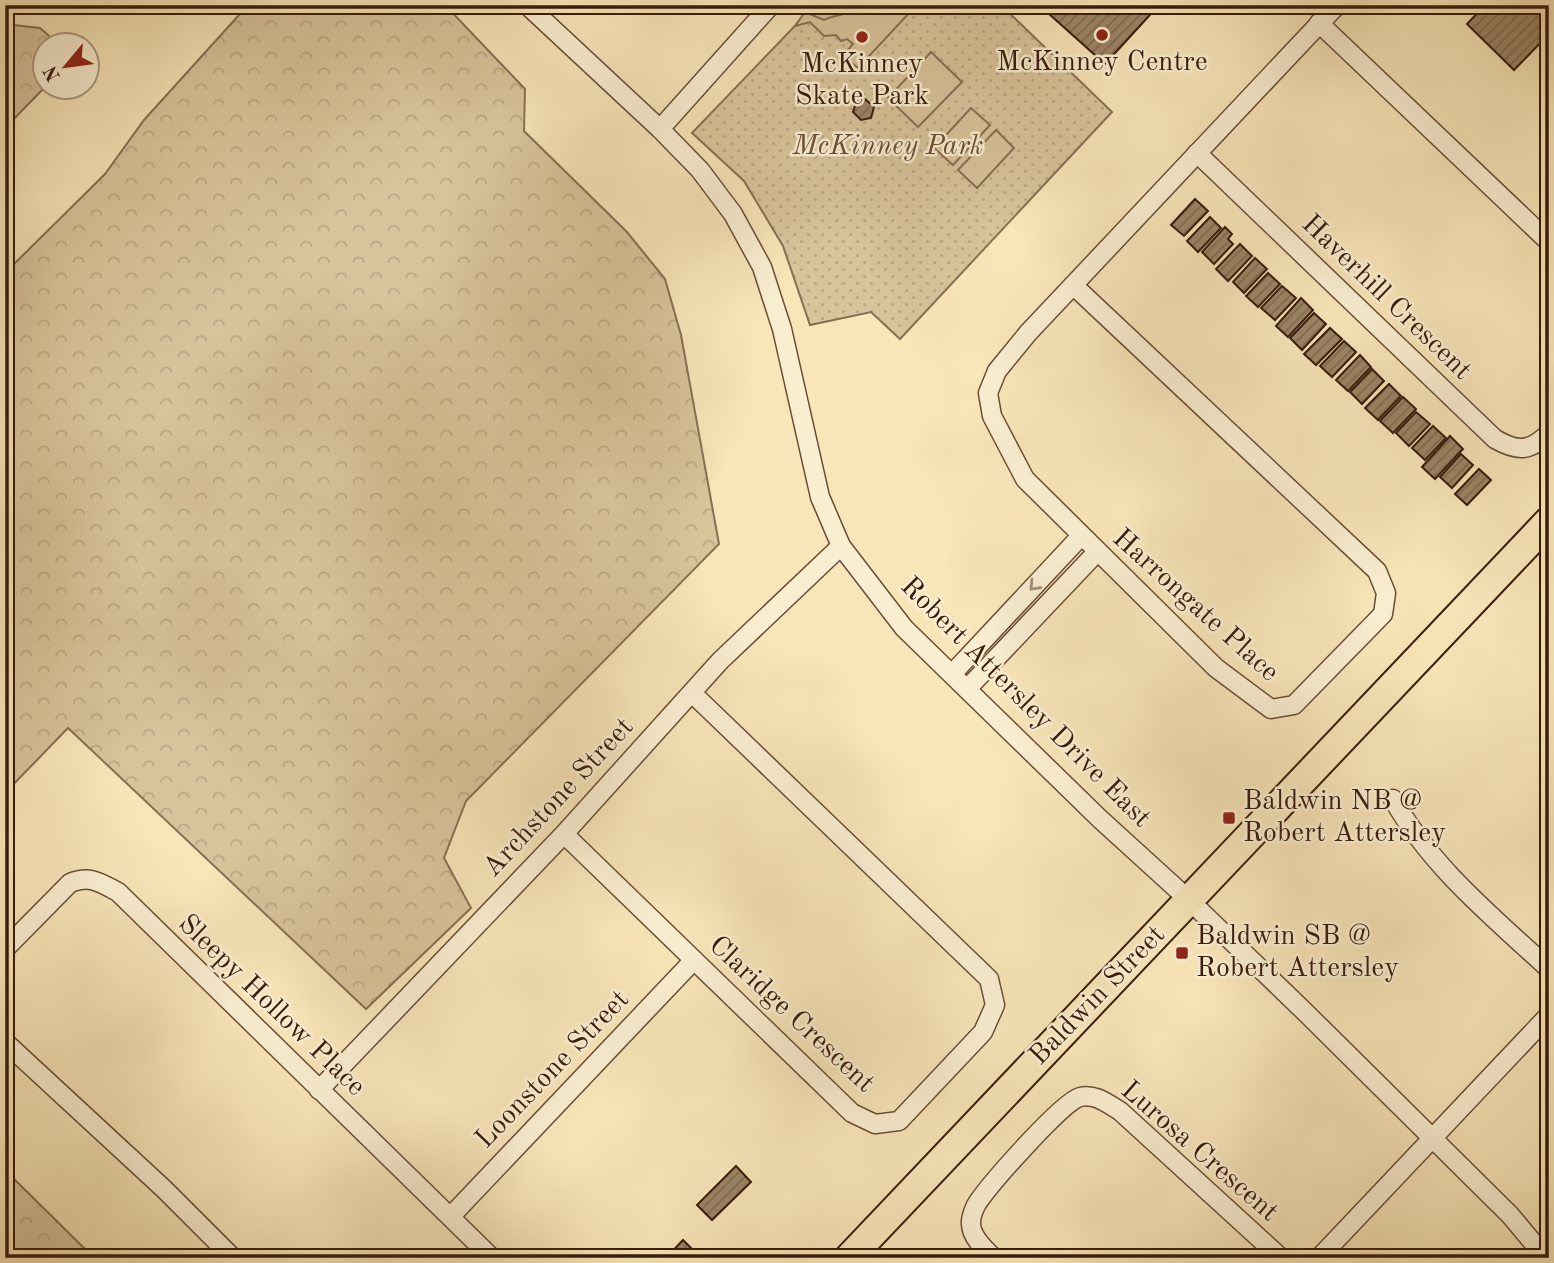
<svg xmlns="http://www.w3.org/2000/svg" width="1554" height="1263" font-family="'Old Standard TT',serif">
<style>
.green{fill:url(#green-dots);stroke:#886f54;stroke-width:2}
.forest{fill:url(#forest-crowns);stroke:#886f54;stroke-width:2}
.pitch{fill:#d8c39b;stroke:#886f54;stroke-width:2}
.building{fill:url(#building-hatch);stroke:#391b0c;stroke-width:2}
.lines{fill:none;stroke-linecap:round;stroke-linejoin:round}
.street-casing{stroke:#694e37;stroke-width:21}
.primary-casing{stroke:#391b0c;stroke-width:32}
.street{stroke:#faeed1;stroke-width:18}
.primary{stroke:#f8e5b8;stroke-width:28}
.oneway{stroke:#a38f78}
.poi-dot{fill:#8f2418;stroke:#faeed1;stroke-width:2.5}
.labels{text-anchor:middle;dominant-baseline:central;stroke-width:5;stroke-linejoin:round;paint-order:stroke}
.poi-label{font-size:28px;fill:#391b0c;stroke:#faeed1}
.park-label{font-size:28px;font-style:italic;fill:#694d37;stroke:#faeed1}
.street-label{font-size:28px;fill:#391b0c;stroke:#faeed1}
</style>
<defs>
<pattern id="green-dots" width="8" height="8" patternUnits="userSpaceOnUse" patternTransform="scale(1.75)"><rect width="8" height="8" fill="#d8c39b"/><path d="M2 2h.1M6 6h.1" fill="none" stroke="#baa784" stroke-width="1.8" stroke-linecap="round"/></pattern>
<pattern id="forest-crowns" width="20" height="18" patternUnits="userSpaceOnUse" patternTransform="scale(1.75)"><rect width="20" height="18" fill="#d8c39b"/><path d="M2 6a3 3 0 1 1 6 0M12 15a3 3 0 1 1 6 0" fill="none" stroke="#baa784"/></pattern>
<pattern id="building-hatch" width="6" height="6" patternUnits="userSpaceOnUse" patternTransform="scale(1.75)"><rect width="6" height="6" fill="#9c8465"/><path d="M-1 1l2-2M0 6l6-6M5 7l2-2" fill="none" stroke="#806b52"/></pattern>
</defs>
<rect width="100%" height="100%" fill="#f8e5b8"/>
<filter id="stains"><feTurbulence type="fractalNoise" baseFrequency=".00286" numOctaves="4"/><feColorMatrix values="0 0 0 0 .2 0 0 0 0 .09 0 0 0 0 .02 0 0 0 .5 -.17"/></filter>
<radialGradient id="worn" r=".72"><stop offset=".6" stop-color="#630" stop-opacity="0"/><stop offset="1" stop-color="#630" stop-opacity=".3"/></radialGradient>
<polygon class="green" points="815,5 1001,5 1112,112 900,339 871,312 810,325 783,246 744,181 692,133"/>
<g class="forest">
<polygon points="248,5 445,5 525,89 524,131 627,232 665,279 681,335 719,544 466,801 444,858 471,908 366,1009 68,728 5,793 5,273 105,174 144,120"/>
<polygon points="5,24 40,28 59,45 46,46 45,87 5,128"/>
<polygon points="5,1170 88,1252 85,1258 5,1258"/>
</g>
<g class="pitch">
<path d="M851,5H885L890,10L894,5H904L911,11L858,68L843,56L853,44L847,39L841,41L836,35L824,36L810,22L795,26L805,12L824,20C834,15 844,16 854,9Z"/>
<polygon points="931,52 962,82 918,127 888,98"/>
<polygon points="971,108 990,125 953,165 934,148"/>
<polygon points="996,130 1014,148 977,188 958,170"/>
</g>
<g class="building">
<polygon points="1039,5 1159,5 1105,64"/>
<polygon points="1485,5 1541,5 1549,12 1549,34 1514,70 1467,24"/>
<polygon points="865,99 874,107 871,118 861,120 853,112 856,102"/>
<polygon points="1195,199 1208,211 1184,236 1171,225"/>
<polygon points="1210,217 1221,228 1198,252 1187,241"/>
<polygon points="1225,227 1232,234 1228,239 1233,244 1214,264 1202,252"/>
<polygon points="1240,244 1252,256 1228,281 1216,269"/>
<polygon points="1255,258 1267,269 1244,293 1233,282"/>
<polygon points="1268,273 1280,284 1258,307 1246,296"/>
<polygon points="1282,286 1296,298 1275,320 1261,308"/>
<polygon points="1301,298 1313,310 1288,337 1276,326"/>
<polygon points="1314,313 1326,324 1302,350 1290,338"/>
<polygon points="1330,328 1342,339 1316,365 1304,354"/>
<polygon points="1344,341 1356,352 1332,377 1320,366"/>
<polygon points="1360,355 1371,367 1348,391 1336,380"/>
<polygon points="1372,369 1384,381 1362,404 1350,392"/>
<polygon points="1389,384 1401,396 1378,420 1365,408"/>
<polygon points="1403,397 1416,409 1393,433 1380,421"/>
<polygon points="1416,412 1430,424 1409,446 1396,433"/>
<polygon points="1433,426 1446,438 1425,460 1412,448"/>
<polygon points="1450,436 1463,449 1435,479 1422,467"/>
<polygon points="1461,454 1473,465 1452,488 1440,477"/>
<polygon points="1479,469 1491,480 1467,505 1455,494"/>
<polygon points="736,1166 751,1182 712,1220 697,1205"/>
<polygon points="683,1240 701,1258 666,1258"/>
</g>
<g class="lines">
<defs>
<g id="street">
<polyline points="527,5 660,129 700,170 733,214 762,267 782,329 820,497 841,546 904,628 1100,819 1189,900 1304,1011 1510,1215 1546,1258"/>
<polyline points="1319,23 1549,242"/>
<polyline points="660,129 771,5"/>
<path d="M1197,153L1495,439C1518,452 1529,452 1549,433"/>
<polyline points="1073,285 1377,571 1386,593 1383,614 1294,705 1271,709 1216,668 1025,479 992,416 988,393 997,371 1028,333 1337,5"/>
<polyline points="952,674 1081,536"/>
<polyline points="967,689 1097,552"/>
<path d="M1393,799C1431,867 1493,917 1549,969"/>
<polyline points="564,834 852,1113 875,1124 899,1121 983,1032 995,1005 989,979 692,693"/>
<path d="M5,949L70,883C90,875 99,882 118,892L492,1258"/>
<polyline points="5,1042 164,1189 233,1258"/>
<polyline points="319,1090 564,834 720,661 841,546"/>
<polyline points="451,1216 694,960"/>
<path d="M994,1258C984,1249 970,1236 971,1222C971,1216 975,1206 978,1202C991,1183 1062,1102 1080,1097C1095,1093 1108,1104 1120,1111L1281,1258"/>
<polyline points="1319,1258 1549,1015"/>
</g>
<polyline id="primary" points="849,1258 1549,521"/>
</defs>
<use href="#street" class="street-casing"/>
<use href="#primary" class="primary-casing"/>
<use href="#street" class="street"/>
<use href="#primary" class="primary"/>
</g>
<defs><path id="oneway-chevron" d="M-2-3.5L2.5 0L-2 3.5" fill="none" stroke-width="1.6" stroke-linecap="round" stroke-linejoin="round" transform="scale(1.75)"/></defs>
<use class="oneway" href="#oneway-chevron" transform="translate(1034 586) rotate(133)"/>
<g class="poi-dot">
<circle cx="1102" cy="35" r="7"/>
<circle cx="862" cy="37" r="7"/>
<rect x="1222" y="811" width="14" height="14" rx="3.5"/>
<rect x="1175" y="946" width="14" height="14" rx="3.5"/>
</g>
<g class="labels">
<g class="poi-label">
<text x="1102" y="63">McKinney Centre</text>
<text x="862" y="65">McKinney<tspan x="862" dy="32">Skate Park</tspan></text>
<text x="1243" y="802" text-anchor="start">Baldwin NB @<tspan x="1243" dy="32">Robert Attersley</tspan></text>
<text x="1196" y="937" text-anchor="start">Baldwin SB @<tspan x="1196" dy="32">Robert Attersley</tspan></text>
</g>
<g class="park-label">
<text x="888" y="147">McKinney Park</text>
</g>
<g class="street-label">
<text transform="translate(1386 298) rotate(44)">Haverhill Crescent</text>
<text transform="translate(1195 606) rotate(42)">Harrongate Place</text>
<text transform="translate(1025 703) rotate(45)">Robert Attersley Drive East</text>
<text transform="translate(559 798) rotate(-47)">Archstone Street</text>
<text transform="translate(1098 996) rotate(-46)">Baldwin Street</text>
<text transform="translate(271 1006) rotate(44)">Sleepy Hollow Place</text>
<text transform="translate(791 1015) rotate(43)">Claridge Crescent</text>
<text transform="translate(553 1070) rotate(-46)">Loonstone Street</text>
<text transform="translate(1199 1152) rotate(41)">Lurosa Crescent</text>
</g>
</g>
<rect width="1554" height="1263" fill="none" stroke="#f8e5b8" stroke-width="28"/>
<rect x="7" y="7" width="1540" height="1249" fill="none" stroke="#391b0c" stroke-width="3.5"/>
<rect x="14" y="14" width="1526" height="1235" fill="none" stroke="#391b0c" stroke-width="2"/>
<g transform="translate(66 66) rotate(241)"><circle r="33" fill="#faeed1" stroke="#ad9a82" stroke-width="2"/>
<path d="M0-5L12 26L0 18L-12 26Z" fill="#8f2418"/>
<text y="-10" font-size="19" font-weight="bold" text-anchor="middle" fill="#391b0c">N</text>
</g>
<rect width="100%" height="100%" filter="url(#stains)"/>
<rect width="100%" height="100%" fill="url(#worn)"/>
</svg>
